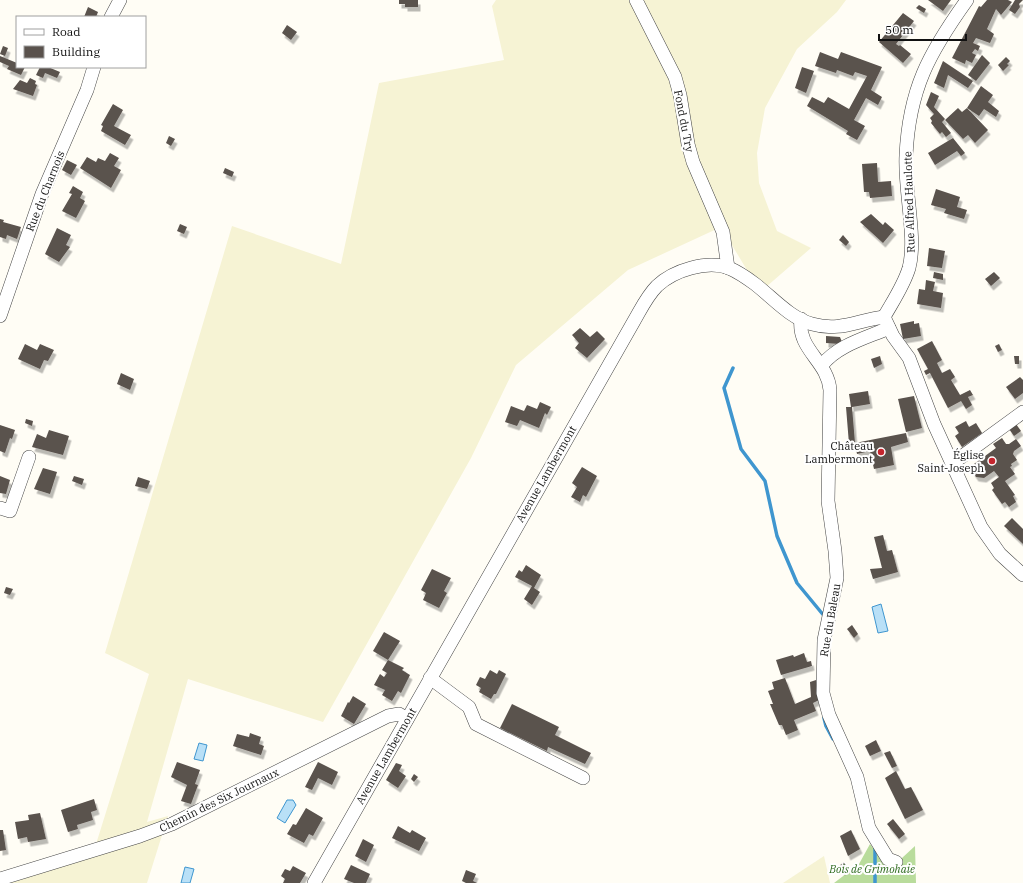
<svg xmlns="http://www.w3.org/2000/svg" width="1023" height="883" font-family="'IBM Plex Serif',serif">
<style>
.farmland{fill:#f6f3d4}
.forest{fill:#b9dc9c}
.water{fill:#b9e0f7;stroke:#3f96cf}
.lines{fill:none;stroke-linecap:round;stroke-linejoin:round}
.stream{stroke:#3f96cf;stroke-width:3.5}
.building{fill:#5a524d;filter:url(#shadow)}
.minor-casing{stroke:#444;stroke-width:14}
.minor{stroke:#fff;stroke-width:13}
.poi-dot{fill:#c4262e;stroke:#fff;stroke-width:1.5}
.labels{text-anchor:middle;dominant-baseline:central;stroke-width:4;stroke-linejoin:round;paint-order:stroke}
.street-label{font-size:11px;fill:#111;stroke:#fff}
.poi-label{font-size:11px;fill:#111;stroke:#fff;text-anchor:end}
.park-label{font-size:11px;font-style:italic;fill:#2f6b1f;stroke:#fff}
</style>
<defs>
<filter id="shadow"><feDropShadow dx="2.5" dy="4.5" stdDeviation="0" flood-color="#0004"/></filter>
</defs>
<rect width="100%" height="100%" fill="#fffdf5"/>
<g class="farmland">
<polygon points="496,0 846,0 837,12 797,49 765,108 757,153 759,183 777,231 811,248 766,287 753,280 721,227 628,270 516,365 471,458 323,722 188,679 147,822 168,816 147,883 8,883 92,857 97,841 149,674 105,653 232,226 341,264 379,83 504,60 492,6"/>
<polygon points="824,856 830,883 783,883"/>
</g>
<polygon class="forest" points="870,844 889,870 915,846 916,883 834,883 859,864"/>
<g class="water">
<polygon points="881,604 888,631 878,633 872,607"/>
<polygon points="199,743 207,745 203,761 194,759"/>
<polygon points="287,800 293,800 296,805 285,823 277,818"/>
<polygon points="185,867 194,869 190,883 181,883"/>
</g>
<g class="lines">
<g class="stream">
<polyline points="733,368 724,388 741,449 765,481 777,536 797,583 825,617"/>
<polyline points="824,718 826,726 833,739"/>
<polyline points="875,883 875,846"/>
</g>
</g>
<g class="building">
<polygon points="399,0 418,0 418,7 405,7 405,4 399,4"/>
<polygon points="928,0 951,0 943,11"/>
<polygon points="987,0 1008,0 1012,2 1001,15 996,9 987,29 994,34 990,43 976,38 973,43 980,46 978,51 975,49 972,53 976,55 972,63 966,60 965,64 952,58 979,6 981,7"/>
<polygon points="1015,0 1023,0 1019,4 1020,7 1015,14 1009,10"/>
<polygon points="919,5 926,9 924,13 916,8"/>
<polygon points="88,7 98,12 96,17 84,17"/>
<polygon points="903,13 914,21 896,44 899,46 900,45 911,54 903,63 879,42"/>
<polygon points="287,25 297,32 291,40 282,33"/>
<polygon points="3,46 8,48 5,56 0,54"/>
<polygon points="820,52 838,59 841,52 882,67 871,90 882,97 878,105 866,98 854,120 865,126 857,140 846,134 848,131 807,106 812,97 824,103 828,97 849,109 867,76 855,72 853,76 837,70 836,73 815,66"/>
<polygon points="982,55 990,63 976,81 968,75"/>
<polygon points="0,56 17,63 17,67 25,67 21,75 7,69 9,66 0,62"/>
<polygon points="1006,57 1010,61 1007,64 1009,65 1003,71 998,65"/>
<polygon points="943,61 973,81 968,88 948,75 944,88 934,83"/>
<polygon points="40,67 48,67 60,72 57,78 45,73 43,78 36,75"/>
<polygon points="802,67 814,71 806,93 795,88"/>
<polygon points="30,78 36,81 35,84 37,85 33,96 13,89 20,80 27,83"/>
<polygon points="981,86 993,95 988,102 999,111 996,117 984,109 979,116 967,108"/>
<polygon points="931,92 939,96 934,107 945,119 942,122 951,133 946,137 942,132 940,134 931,123 932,121 930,118 934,114 926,105"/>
<polygon points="113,104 123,110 114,126 131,135 125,145 101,131 103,126 101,125"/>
<polygon points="958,108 962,112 967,108 988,130 975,143 968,135 963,139 945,120"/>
<polygon points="169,136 175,139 171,146 166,143"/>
<polygon points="953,138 965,153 961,156 957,151 935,165 928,153"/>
<polygon points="110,153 119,158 114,166 121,170 111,188 80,168 87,157 96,162 98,158 105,161"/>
<polygon points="67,160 77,165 71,175 62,170"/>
<polygon points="877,163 878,182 891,181 892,196 870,198 869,192 864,192 862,164"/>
<polygon points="225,168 234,172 232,177 223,173"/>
<polygon points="73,186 83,192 80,198 85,201 76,218 62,211 72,194 69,193"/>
<polygon points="936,189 960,197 957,207 967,210 964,219 944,213 946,209 931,205"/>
<polygon points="871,214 883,225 885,222 894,230 883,243 860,222"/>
<polygon points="0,219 4,220 3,222 21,227 17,239 7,235 6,239 0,237"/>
<polygon points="180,224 187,227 184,234 177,231"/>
<polygon points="57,228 71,235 66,245 70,247 59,262 45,254"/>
<polygon points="843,235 849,242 846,246 839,240"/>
<polygon points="929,248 945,251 942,268 927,266"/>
<polygon points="934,272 943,274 943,280 933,278"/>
<polygon points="994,272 1000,278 991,286 985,279"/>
<polygon points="926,280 935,282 933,291 943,293 941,308 917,304 919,289 925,290"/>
<polygon points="914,321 914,324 919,323 921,336 903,339 900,324"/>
<polygon points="580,328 590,337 597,331 605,339 587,358 575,348 579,343 572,335"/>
<polygon points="826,336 840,337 842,342 840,344 826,343"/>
<polygon points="932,341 942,360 937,363 942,373 950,369 955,377 951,380 960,395 970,390 973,395 968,397 972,405 966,409 961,401 948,408 930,373 926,375 924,371 928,369 917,349"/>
<polygon points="25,344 37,350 40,344 54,350 48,361 44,360 40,369 18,359"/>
<polygon points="999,344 1002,350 998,352 995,346"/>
<polygon points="880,356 882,364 874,368 871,359"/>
<polygon points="1014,356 1019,356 1019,364 1015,364"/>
<polygon points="121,373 134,379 130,390 117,384"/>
<polygon points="1020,377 1023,380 1023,393 1015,399 1006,387"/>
<polygon points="868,391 870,404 852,407 855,443 906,433 908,442 891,447 894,465 874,469 870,451 857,454 855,444 849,444 846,407 851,407 849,394"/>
<polygon points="914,396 922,428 906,432 898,399"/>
<polygon points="540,402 551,407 547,415 545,413 539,428 520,420 517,426 505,422 511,406 524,411 527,405 537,409"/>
<polygon points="26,419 33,421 32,426 25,423"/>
<polygon points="966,421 969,427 976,423 982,433 962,447 955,436 959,433 955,427"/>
<polygon points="1016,424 1021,431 1014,436 1009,429"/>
<polygon points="0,425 15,430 12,439 10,438 5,453 0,451"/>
<polygon points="49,430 69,436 63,455 32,447 37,434 46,438"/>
<polygon points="1002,438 1006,444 1009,444 1016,439 1021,446 1014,451 1013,454 1017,460 1011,464 1012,466 1010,467 1015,474 1005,481 1015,495 1013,496 1016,502 1009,507 1005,502 1002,504 992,490 994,488 991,483 999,477 994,471 984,478 976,477 972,471 974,464 996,448 993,444"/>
<polygon points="582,467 597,476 586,497 583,495 580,502 571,497 577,487 572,483"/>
<polygon points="43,468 57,472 50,494 34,489"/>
<polygon points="0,476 10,480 6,494 0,493"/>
<polygon points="74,476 84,479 82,485 72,481"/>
<polygon points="138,477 150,481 147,489 135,486"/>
<polygon points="1012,518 1023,529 1023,544 1004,526"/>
<polygon points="883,535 887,551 892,550 898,572 873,579 870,569 882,568 874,537"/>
<polygon points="526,565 541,575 534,588 540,592 532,605 524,599 532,586 515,577 519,570 522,572"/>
<polygon points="432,569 451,578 444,591 447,593 439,608 423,600 426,593 421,590"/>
<polygon points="6,587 13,589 10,595 4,593"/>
<polygon points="852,625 858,634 854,638 847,629"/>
<polygon points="384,632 400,641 388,660 373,651"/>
<polygon points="804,653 807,662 811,661 812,666 781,675 776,660 793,655 794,657"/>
<polygon points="388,660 404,668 402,670 410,675 401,693 398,691 392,701 382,695 385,690 374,685 380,674 384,677 387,673 382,670"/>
<polygon points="490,670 497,674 499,670 506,674 496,694 494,694 491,699 479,692 481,688 476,685 480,677 485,679"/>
<polygon points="785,678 795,704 811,697 810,682 816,680 819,700 813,703 816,711 794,720 798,730 786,735 782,725 779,725 770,704 773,704 768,691 774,689 772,682"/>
<polygon points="353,696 366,704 354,724 341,716 348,702 349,703"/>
<polygon points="512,704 559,727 555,735 591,753 585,764 548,747 547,751 500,728"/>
<polygon points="250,733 261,737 259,744 264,746 261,755 233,746 237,734 249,737"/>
<polygon points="876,740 881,751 870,756 865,746"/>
<polygon points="890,751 897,766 892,768 884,753"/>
<polygon points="177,762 200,770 195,784 198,785 191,804 181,801 187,785 171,777"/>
<polygon points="318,762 338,772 332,785 318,778 312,790 305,787"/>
<polygon points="396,763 402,765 399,771 406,776 398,788 386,780"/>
<polygon points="896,771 905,789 911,787 923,810 905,819 885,778"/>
<polygon points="414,774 418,777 414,782 411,779"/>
<polygon points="94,799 97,810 91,812 93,820 77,825 78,829 68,832 61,810"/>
<polygon points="306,808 323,818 313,836 309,834 304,843 287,834 293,824 296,825"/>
<polygon points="40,813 46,839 28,842 27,837 18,839 15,822 29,820 28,815"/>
<polygon points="893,819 905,834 899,839 887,824"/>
<polygon points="398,826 410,833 412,830 426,838 419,851 392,838"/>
<polygon points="0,830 3,830 6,850 0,851"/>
<polygon points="851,830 860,849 848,856 840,836"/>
<polygon points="363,839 374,845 366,862 355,856"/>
<polygon points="844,862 848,868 842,871 839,866"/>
<polygon points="351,865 370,874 366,883 354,883 344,879"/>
<polygon points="293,866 306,873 300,883 283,883 285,879 281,876 285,869 290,871"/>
<polygon points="466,870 476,874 473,881 477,883 466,883 462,881"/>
</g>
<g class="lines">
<defs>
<g id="minor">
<polyline points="636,0 675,77 680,95 688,144 693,162 723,232 728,268"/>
<polyline points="111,17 120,0"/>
<polyline points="0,316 42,194 87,90 94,67"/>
<path d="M884,317C893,301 904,285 909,268C917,238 904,189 906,156C909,89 929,53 967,0"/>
<polyline points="884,317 893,336 909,358 934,424 981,527 1000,554 1023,575"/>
<path d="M801,319C797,350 828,361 830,390L828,501L835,551L837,578L824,640L823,693L829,715L857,777L869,828L888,859L896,862"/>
<path d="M822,365C838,345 866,338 889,328"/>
<polyline points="953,463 1023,412"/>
<polyline points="0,508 10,511 29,457"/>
<polyline points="430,678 469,707 476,724 583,778"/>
<polyline points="0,879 140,836 172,824 388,716 399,714 407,719"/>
<path d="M314,883L634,321C641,309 647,296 657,286C674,270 707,260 729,268C738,272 747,278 755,284C773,298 790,318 812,324C840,332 858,320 884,317"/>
</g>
</defs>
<use href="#minor" class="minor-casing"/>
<use href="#minor" class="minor"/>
</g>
<g class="poi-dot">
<circle cx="881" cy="452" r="4"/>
<circle cx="992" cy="461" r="4"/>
</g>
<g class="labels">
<g class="street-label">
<text transform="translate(684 121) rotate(79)">Fond du Try</text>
<text transform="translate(45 191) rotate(-68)">Rue du Charnois</text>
<text transform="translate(909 202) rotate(-92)">Rue Alfred Haulotte</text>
<text transform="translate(546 474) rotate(-60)">Avenue Lambermont</text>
<text transform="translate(830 620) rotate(-80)">Rue du Baleau</text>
<text transform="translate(386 756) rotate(-60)">Avenue Lambermont</text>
<text transform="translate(219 800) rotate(-26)">Chemin des Six Journaux</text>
</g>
<g class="poi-label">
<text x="873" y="446">Château<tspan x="873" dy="13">Lambermont</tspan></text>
<text x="984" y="455">Église<tspan x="984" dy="13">Saint-Joseph</tspan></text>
</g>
<g class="park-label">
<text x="872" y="869">Bois de Grimohaie</text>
</g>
</g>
<rect x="16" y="16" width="130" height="52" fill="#ffffff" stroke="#a0a0a0"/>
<rect x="24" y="29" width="20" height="6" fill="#ffffff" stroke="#a0a0a0"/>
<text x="52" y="36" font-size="12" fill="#111111">Road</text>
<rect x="24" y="46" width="20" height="12" fill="#5a524d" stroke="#a0a0a0"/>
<text x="52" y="56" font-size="12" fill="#111111">Building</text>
<path d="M879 34v6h87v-6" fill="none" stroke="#111111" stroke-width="2"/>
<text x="885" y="34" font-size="12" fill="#111111" stroke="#ffffff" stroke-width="3" paint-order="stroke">50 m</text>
</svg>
